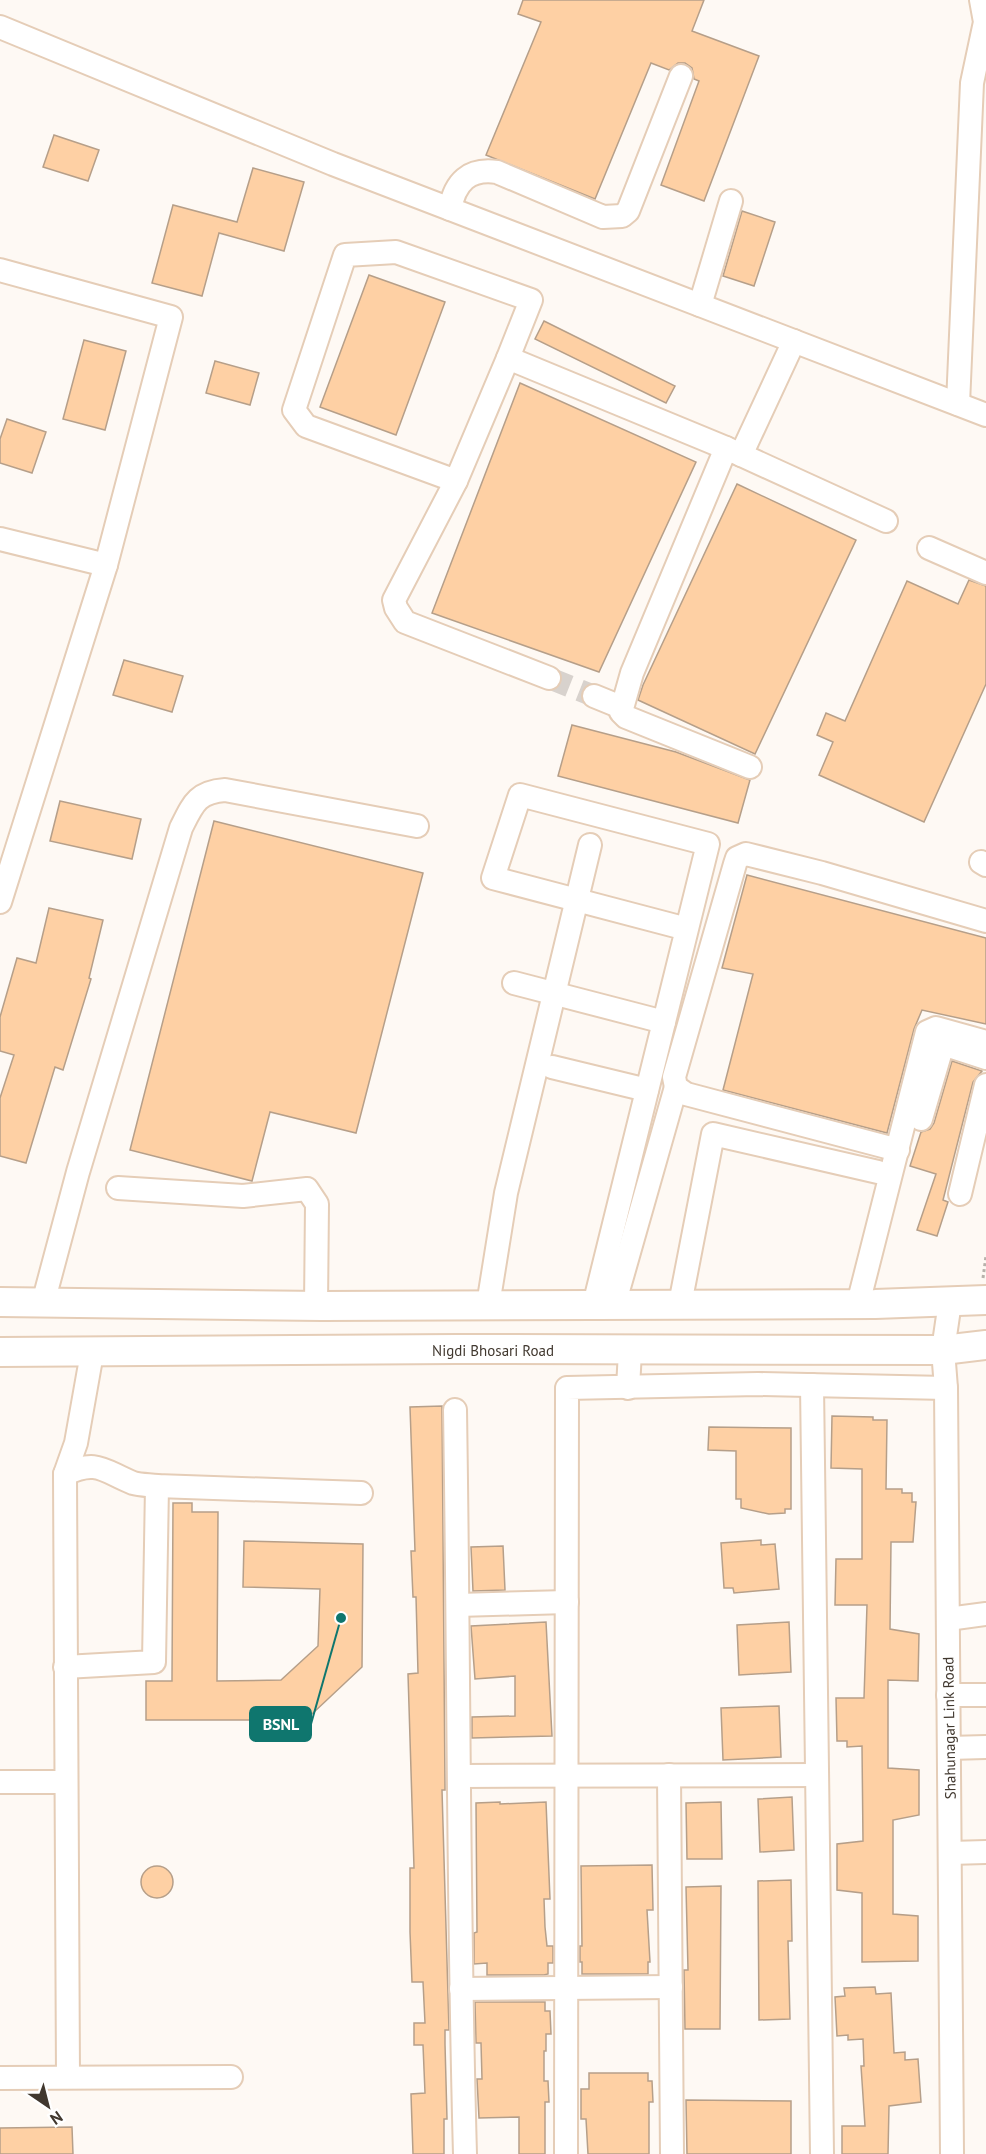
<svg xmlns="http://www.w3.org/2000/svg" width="986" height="2154" font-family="'PT Sans',sans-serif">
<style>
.building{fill:#fed0a4;stroke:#b69f89;stroke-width:1.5}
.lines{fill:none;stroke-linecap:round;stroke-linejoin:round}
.minor-tunnel{stroke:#d8d2cd;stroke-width:22;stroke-dasharray:22 11;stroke-linecap:butt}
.minor-casing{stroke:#e5cdb7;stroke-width:26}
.major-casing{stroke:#e5cdb7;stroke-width:32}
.path{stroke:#b7b1ab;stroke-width:3;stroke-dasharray:3 3;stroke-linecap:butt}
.minor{stroke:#fff;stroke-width:22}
.major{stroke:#fff;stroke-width:28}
.labels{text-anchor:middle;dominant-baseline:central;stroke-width:5;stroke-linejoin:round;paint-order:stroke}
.street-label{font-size:15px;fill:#41382f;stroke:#fff}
.leader{fill:none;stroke:#0f766e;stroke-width:2}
.callout-dot{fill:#0f766e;stroke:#fff;stroke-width:2}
.callout{fill:#0f766e;stroke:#0f766e;stroke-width:2}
.callout-label{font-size:16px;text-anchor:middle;font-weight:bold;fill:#fff}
</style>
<rect width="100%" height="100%" fill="#fef9f4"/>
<g class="building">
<polygon points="523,0 704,0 692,31 759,56 704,201 661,185 699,81 694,79 692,68 685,63 678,63 669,70 651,63 595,199 486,155 541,22 518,14"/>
<polygon points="54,135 99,150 88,181 43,167"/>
<polygon points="253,168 304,182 284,251 219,233 202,296 152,283 173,205 237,222"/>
<polygon points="742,211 775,222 754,286 723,276"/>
<polygon points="369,275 445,302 396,435 320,407"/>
<polygon points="544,321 675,386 666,403 535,339"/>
<polygon points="84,340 126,351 105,430 63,419"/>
<polygon points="215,361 259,373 250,405 206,393"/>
<polygon points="520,383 696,462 599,672 432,613"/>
<polygon points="7,419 46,432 32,473 0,463 0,439"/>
<polygon points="737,484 856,540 755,754 638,700 643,685"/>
<polygon points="969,580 986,586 986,684 924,822 819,775 833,742 817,735 826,713 845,721 907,581 958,604"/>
<polygon points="124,660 183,676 172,712 113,695"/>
<polygon points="572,725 676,752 750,780 738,823 558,776"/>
<polygon points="60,801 141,819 132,859 50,841"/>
<polygon points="214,821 423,873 356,1133 270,1112 252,1181 130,1150"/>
<polygon points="747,875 986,938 986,1024 922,1010 914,1029 887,1133 723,1090 753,974 722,968"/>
<polygon points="49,908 103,920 89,978 91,979 63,1070 55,1067 26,1163 0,1156 0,1098 14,1055 0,1051 0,1017 17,958 36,963"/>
<polygon points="952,1061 982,1071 973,1082 943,1200 948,1202 937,1236 917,1230 936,1174 910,1166 921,1132 930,1129 934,1123"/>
<polygon points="442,1406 445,1790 442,1790 449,2030 445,2030 445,2044 447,2119 444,2119 444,2154 413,2154 411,2094 425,2093 423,2045 414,2045 414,2023 425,2023 423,1982 412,1982 410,1932 410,1868 414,1868 408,1674 418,1673 416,1597 413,1597 411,1551 415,1551 410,1407"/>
<polygon points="832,1416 873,1417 873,1420 887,1420 886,1489 902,1489 902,1493 912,1493 912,1502 916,1502 913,1542 891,1542 890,1629 919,1634 918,1681 888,1680 888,1768 919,1770 919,1815 893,1820 893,1914 918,1916 918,1961 862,1962 862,1893 837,1890 837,1844 863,1841 862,1746 847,1747 847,1741 837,1741 836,1698 864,1698 867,1605 835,1605 836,1559 862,1559 862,1469 831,1468"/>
<polygon points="709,1427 791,1428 791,1509 785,1509 785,1513 769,1514 741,1508 741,1499 736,1499 736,1451 708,1450"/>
<polygon points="173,1503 192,1503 192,1512 218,1512 217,1681 281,1680 318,1646 320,1589 243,1587 244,1541 363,1544 362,1667 296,1729 288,1720 146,1720 146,1681 172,1681"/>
<polygon points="761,1540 761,1545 775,1544 779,1589 734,1593 733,1588 724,1588 721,1543"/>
<polygon points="503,1546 505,1590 473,1591 471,1547"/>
<polygon points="546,1622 552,1736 472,1738 472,1717 515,1716 515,1676 475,1679 471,1626"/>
<polygon points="789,1622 791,1672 739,1675 737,1625"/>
<polygon points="779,1706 781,1757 723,1760 721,1708"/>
<polygon points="792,1797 794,1850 760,1852 758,1799"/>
<polygon points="500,1802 500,1804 546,1802 550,1899 544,1899 545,1927 547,1946 553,1946 553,1963 548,1963 548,1974 544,1975 487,1975 487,1963 474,1964 474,1933 477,1932 476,1803"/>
<polygon points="721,1802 722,1859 687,1859 686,1803"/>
<polygon points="652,1865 653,1910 647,1910 650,1962 648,1962 648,1974 582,1974 582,1962 580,1962 580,1946 582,1946 581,1866"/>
<circle cx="157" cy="1882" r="16"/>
<polygon points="791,1880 792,1941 788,1941 790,2019 759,2020 758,1881"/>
<polygon points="721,1886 720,2029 685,2029 684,1970 688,1970 686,1887"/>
<polygon points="875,1987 876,1994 891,1993 894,2053 905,2052 905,2060 918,2059 921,2102 889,2106 888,2154 842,2154 842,2126 865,2126 861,2066 864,2066 863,2039 848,2040 848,2035 837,2036 835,1997 845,1996 844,1988"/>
<polygon points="475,2002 545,2002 545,2011 550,2011 551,2034 546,2034 546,2051 544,2051 544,2081 548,2081 549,2102 545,2102 545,2154 519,2154 519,2117 479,2118 477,2079 482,2079 481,2043 476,2043"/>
<polygon points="589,2073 648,2073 648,2081 652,2081 653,2102 649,2102 649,2154 588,2154 586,2119 581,2119 581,2089 589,2089"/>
<polygon points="686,2100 791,2101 791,2154 687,2154"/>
<polygon points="72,2127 73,2154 0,2154 0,2128"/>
</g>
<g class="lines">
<polyline class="minor-tunnel" points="549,678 594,696"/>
<defs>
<g id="minor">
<polyline points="0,27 333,164 986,415"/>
<path d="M450,209C455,182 469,168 497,172L603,217L622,216L628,211L681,76"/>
<polyline points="0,270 171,317 106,565 0,902"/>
<polyline points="700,305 731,201"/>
<polyline points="958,404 972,83 985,22 981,0"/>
<polyline points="726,448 632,673 621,712 626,717 750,767"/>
<polyline points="741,455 794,341"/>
<polyline points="456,481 306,426 294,410 345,255 396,252 531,300 508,358"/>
<polyline points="0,539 106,565"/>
<polyline points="929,548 986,573"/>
<polyline points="549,678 405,622 396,608 394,600 456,481 508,358 726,448 886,521"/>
<polyline points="594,696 621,707"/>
<polyline points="981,862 986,865"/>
<polyline points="514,983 664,1022"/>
<polyline points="552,1067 647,1090"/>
<polyline points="921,1119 943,1044 986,1058"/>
<polyline points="898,1150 686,1094 676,1087 674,1077 735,864 737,858 746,854 822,873 986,921"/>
<polyline points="118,1188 243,1196 307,1189 317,1204 316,1306"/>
<polyline points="960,1194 986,1085"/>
<polyline points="950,1302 943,1350 946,1388 952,2154"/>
<path d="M43,1303L78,1172L181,828C193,804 197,792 225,790L417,826"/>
<polyline points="680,1304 713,1134 878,1172"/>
<polyline points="858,1304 927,1032 936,1028 986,1042"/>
<polyline points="488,1305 506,1193 590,845"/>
<path d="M594,1305C632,1151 670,997 708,844L520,795L493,878L687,929"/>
<polyline points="614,1305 676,1087"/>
<polyline points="812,1385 822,2154"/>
<polyline points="628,1388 630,1351"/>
<path d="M455,1410C459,1658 458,1906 465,2154"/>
<path d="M65,1474C98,1459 103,1471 133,1483C140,1485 149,1485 157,1486L361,1493"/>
<polyline points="458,1605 567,1602"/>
<polyline points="948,1619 986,1614"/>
<polyline points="65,1667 154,1662 157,1486"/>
<polyline points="948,1695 986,1695"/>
<polyline points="949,1748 986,1747"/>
<polyline points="669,1775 672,2154"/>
<polyline points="461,1776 817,1775"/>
<polyline points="0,1782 66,1782"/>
<polyline points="950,1853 986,1852"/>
<polyline points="461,1989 671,1987"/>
<polyline points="68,2077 65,1474 76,1443 92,1353"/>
<polyline points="0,2078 231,2077"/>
<polyline points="566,2154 567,1388 758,1384 946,1388"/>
</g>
<g id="major">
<polyline points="0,1302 322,1306 875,1304 986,1300"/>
<polyline points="0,1352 457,1349 943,1350 986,1345"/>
</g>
</defs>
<use href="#minor" class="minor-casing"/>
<use href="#major" class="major-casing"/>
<polyline class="path" points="983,1278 986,1256"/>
<use href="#minor" class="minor"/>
<use href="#major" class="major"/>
</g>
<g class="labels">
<g class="street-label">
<text x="493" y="1350">Nigdi Bhosari Road</text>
<text transform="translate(949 1728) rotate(-91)">Shahunagar Link Road</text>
</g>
</g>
<path class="leader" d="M341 1618L311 1724"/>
<circle class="callout-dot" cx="341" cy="1618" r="6"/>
<rect class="callout" x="250" y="1707" width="61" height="34" rx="6"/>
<g class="callout-label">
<text x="281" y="1730">BSNL</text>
</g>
<g transform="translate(48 2106) rotate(145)" stroke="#ffffff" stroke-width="4.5" paint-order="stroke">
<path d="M0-4.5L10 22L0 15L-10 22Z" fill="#41382f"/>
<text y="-9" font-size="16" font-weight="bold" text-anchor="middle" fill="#41382f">N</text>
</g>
</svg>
